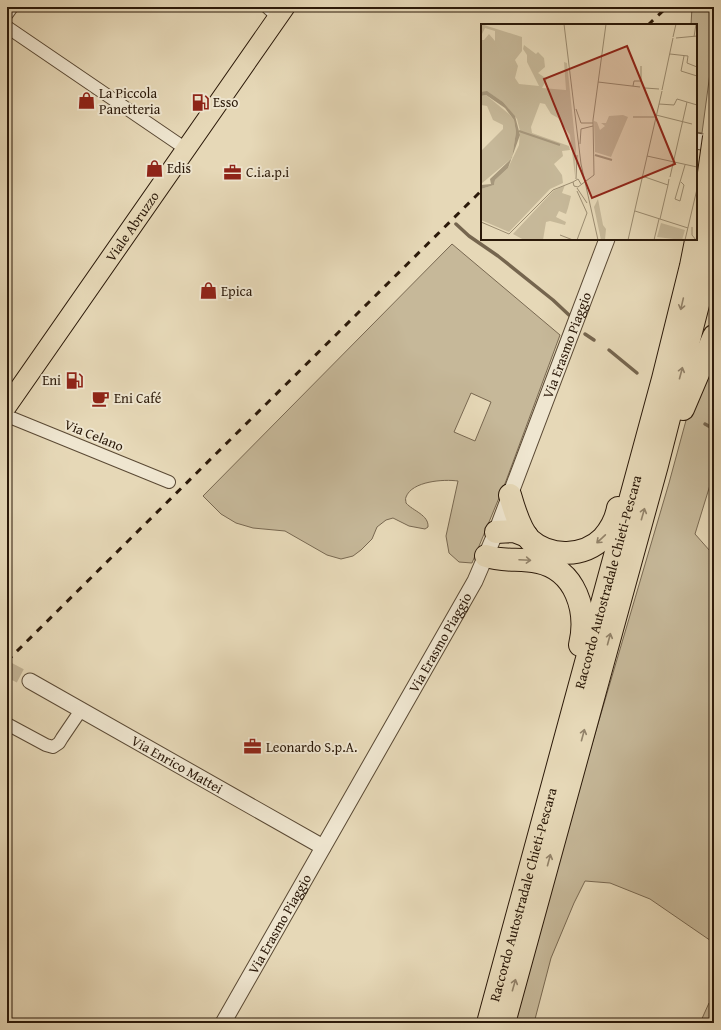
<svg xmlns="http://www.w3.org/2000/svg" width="721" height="1030" font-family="'Gentium Book Plus',serif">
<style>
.green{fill:#c6b899;stroke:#786851;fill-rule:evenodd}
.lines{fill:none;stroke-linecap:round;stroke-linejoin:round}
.stream{stroke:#75654e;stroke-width:3.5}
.tertiary-tunnel{stroke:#c1b294;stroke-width:15;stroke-dasharray:15 8;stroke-linecap:butt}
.minor-casing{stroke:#5a4934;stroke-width:14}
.tertiary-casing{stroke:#5a4934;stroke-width:17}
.primary-casing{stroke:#2b1909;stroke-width:21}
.motorway-casing{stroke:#2b1909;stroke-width:24}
.minor{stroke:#efe6d0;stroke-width:12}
.tertiary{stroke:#efe6d0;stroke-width:15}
.primary{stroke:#e6d8b7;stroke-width:19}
.motorway{stroke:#e6d8b7;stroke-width:22}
.rail{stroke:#2b1909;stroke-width:3;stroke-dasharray:7 7;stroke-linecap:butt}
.motorway-bridge-casing{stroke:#2b1909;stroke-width:24;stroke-linecap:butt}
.motorway-bridge{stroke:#e6d8b7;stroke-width:22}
.oneway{stroke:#928269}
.labels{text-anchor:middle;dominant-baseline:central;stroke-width:4;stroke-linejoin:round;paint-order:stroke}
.poi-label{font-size:14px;fill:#2b1909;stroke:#efe6d0;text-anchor:start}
.street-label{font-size:14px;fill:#2b1909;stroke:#efe6d0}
.inset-river{fill:none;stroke:#a6977c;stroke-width:2}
.inset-road{fill:none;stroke:#9b8c71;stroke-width:1}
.view{fill:#8f2418;fill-opacity:0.15;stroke:#8f2418;stroke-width:2}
.inset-edge{fill:none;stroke:#2b1909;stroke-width:2}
</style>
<rect width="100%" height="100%" fill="#e6d8b7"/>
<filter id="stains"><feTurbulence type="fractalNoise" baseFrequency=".005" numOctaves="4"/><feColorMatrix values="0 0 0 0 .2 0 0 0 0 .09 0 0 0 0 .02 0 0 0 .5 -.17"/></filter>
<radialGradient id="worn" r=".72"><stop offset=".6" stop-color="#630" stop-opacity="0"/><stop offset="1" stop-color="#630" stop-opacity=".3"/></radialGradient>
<g class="green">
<polygon points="692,7 714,7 714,43 702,133 696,132 696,25 691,25"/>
<path d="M452,244L560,335L506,481L472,563L459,562L449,553L446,536L458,481C444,479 412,481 406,497C405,499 406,501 406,503C413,511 429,515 428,527L425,529L409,526L393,518L386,520L377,527L372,539L361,550L353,556L341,559L327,555L285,531L253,528L236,523L221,514L203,496ZM471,393L491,402L475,441L454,432Z"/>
<polygon points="714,351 714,472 695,534 710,551 714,573 714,943 650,899 610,883 585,881 574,903 551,958 534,1023 515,1023 590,751 669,483 688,413"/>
<polygon points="714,999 714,1023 700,1023 709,1003"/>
</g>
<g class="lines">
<g class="stream">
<polyline points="456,224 469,236 498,256 553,300 569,315"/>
<polyline points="585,334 594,340"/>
<polyline points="609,350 637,373"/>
<polyline points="705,424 714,429"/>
</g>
<polyline class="tertiary-tunnel" points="7,669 30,681"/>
<defs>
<g id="minor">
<polyline points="267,7 278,17"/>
<polyline points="7,14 12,7"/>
<polyline points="7,27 186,149"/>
<polyline points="7,416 169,482"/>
<polyline points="7,724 46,745 53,747 59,743 62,738 81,710"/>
</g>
<g id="tertiary">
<polyline points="696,141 714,144"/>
<path id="s1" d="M30,681L323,847"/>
<path id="s2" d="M223,1023L475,581L496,532L607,239"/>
</g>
<g id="primary">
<path id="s3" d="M7,406L285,7"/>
</g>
<g id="motorway">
<polyline points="683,409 714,336"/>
<path d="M510,495C514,509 520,530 530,540C550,558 584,557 603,538C610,530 616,519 618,508"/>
<polyline points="496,532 514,531 527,536"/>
<path d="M486,556C503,562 521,558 538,562C576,570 588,611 580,645"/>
<path id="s4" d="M488,1023L663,379L691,266L708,180"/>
<polyline points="504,1023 657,465 703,285 714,233"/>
</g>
</defs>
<use href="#minor" class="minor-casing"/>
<use href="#tertiary" class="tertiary-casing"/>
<use href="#primary" class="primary-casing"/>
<use href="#motorway" class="motorway-casing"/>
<use href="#minor" class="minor"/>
<use href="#tertiary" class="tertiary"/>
<use href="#primary" class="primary"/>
<use href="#motorway" class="motorway"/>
<g class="rail">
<polyline points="648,25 667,7"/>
<polyline points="7,661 482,190"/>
</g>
<defs>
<polyline id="motorway-bridge" points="708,180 714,137"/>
</defs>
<use href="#motorway-bridge" class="motorway-bridge-casing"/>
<use href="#motorway-bridge" class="motorway-bridge"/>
</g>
<defs><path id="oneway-shaft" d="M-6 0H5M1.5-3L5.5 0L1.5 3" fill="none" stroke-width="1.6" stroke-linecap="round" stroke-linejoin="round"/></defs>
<g class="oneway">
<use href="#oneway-shaft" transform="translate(682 304) rotate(103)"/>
<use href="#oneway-shaft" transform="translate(681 373) rotate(-75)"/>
<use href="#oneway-shaft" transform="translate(643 514) rotate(-74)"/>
<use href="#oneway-shaft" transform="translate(601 539) rotate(137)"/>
<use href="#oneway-shaft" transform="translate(525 560) rotate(3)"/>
<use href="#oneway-shaft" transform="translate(609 639) rotate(-75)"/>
<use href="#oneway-shaft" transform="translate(583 735) rotate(-75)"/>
<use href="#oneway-shaft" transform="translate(549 860) rotate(-75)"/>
<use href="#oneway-shaft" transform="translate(514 985) rotate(-74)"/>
</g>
<defs>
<symbol id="shop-bare" viewBox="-9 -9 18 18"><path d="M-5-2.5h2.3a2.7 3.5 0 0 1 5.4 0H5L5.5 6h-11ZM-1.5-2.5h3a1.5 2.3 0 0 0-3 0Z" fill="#8f2418" stroke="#efe6d0" stroke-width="2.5" paint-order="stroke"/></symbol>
<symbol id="fuel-bare" viewBox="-9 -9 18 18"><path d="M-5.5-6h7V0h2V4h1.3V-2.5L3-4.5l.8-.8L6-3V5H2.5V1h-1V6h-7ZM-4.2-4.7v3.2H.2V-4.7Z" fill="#8f2418" stroke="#efe6d0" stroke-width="2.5" paint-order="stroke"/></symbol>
<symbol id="office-bare" viewBox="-9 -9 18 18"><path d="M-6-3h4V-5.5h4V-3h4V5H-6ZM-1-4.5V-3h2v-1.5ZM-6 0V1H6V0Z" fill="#8f2418" stroke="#efe6d0" stroke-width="2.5" paint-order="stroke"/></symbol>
<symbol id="cafe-bare" viewBox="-9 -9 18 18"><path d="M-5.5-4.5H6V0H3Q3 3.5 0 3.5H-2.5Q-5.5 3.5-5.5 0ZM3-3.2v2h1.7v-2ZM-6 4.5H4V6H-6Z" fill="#8f2418" stroke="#efe6d0" stroke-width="2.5" paint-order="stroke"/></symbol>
</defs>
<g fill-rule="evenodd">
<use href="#shop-bare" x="74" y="88" width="25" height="25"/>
<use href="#fuel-bare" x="188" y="90" width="25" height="25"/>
<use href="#shop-bare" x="142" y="156" width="25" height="25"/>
<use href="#office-bare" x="220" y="160" width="25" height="25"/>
<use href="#shop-bare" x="196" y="278" width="25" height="25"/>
<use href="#fuel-bare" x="62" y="368" width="25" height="25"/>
<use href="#cafe-bare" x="88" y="386" width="25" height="25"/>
<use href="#office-bare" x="240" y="734" width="25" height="25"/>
</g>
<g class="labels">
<g class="poi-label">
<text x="99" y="93">La Piccola<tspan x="99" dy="16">Panetteria</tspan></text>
<text x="213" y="102">Esso</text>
<text x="167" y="168">Edis</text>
<text x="246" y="172">C.i.a.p.i</text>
<text x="221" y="291">Epica</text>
<text x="61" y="380" text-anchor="end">Eni</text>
<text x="114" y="398">Eni Café</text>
<text x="266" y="747">Leonardo S.p.A.</text>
</g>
<g class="street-label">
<text stroke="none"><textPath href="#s3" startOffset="219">Viale Abruzzo</textPath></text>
<text stroke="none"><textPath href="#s2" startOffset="762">Via Erasmo Piaggio</textPath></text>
<text transform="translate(94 435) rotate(22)">Via Celano</text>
<text stroke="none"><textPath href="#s4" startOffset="457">Raccordo Autostradale Chieti-Pescara</textPath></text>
<text stroke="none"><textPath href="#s2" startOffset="438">Via Erasmo Piaggio</textPath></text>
<text stroke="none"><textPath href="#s1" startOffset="169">Via Enrico Mattei</textPath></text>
<text stroke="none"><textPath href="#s4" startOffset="133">Raccordo Autostradale Chieti-Pescara</textPath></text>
<text stroke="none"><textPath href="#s2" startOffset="114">Via Erasmo Piaggio</textPath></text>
</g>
</g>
<g transform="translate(481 24)">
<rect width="216" height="216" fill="#e6d8b7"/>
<path d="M0,0L41,13V27L34,36L37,42L34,54L38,60L58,62L46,38V31L42,25L43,21L55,30L57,28L63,34L64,43L57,49L66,55L61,64L85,66L83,38L86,39L95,125L94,152L89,111L77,94L70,90L64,80L59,79L50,103L51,109L88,122L89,126L81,127L82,132L73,140L81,151L82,159L69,165L28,208L0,196V165L13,161L14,156L27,144L38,121L39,107L36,95L22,78L7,68H0V16H3L8,10L14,17V7L4,4L0,12ZM5,71L28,90L33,96L35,108L31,134L0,160V127L22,105V101L12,96L6,82L0,81V72ZM142,91L147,93L130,133L114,128L113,97L116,98L119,106L124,102L120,99H125L128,92ZM84,161L81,169L90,172L87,184L85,190L78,187L75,193L85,198L84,201L69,197L65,198L62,216H43L32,210L72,167ZM117,175L122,201L125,205L124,216H120L113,183ZM180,199L204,206L201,216L176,213Z" fill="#c6b899"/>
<path d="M6,67L22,78L34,92L39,111L27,144L14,156L13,161L0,165V161L10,160L9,155L31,134L35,108L33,96L24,84L5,71L0,72V68Z" fill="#a6977c"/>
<path class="inset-river" d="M38,107L79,121M114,131L131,136"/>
<path class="inset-road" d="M83,0L100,140L117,216M192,13L195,0M213,13L215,0M195,14L216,12M189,30L207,32L206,39L216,43M203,32L200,47L216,52M117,58L159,63M152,62L153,57H160V42M164,64L178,65M181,66L192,14M178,80L193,81L196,75L216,81M95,85L100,99H112M175,91L211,100M152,93H174M99,120L100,105L112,102M166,132L216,143M161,152L187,161L188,155M189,153L206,78M95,155L96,131M200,158L203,161L199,177L194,175L204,141M100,160L97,155L92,158L93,162L97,163L113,151L112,96L125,0M96,164L106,179M96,167L106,189L96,216M154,187L207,204M179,195L187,161M0,198L28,210L72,166L92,158M211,203V211L215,216M79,211L92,216M147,216L181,67M173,216L178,195M204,216L216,165"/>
<path class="view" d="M146,22L194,140L111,174L63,55Z"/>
<rect width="216" height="216" class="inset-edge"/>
</g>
<rect width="721" height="1030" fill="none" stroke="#e6d8b7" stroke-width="24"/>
<rect x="8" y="8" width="705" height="1014" fill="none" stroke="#2b1909" stroke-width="2"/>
<rect x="12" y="12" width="697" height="1006" fill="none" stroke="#2b1909"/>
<rect width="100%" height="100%" filter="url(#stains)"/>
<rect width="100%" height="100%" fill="url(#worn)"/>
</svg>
